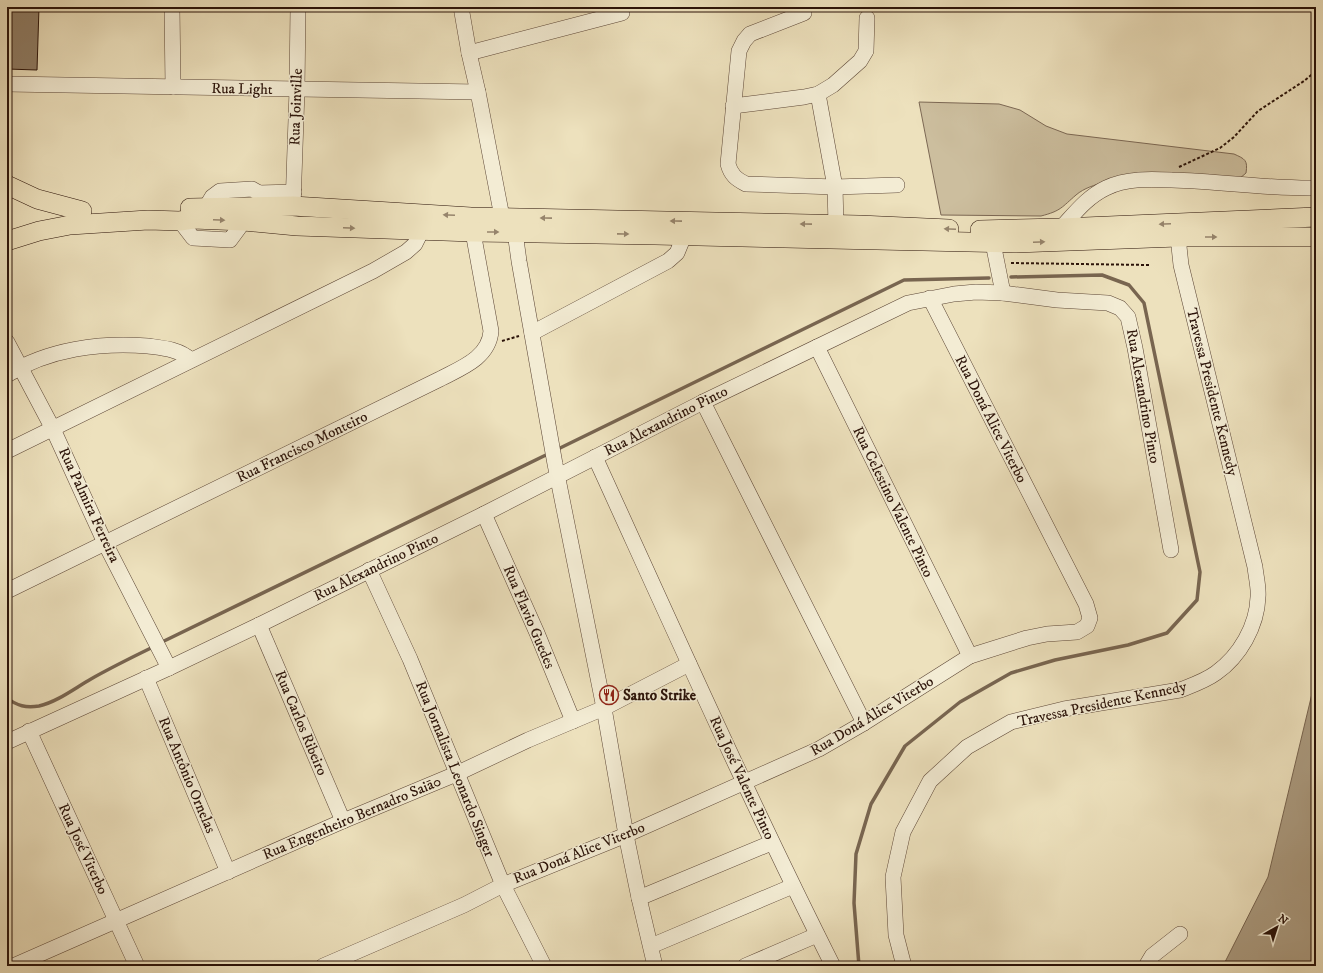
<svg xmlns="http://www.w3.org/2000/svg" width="1323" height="973" font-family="'IM FELL DW Pica',serif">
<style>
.green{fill:#ccbe9e;stroke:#7c6854}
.water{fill:#ab9b80;stroke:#786550}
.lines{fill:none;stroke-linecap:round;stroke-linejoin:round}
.stream{stroke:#786550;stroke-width:3.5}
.building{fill:#907e67;stroke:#2b1309}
.minor-casing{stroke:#5c4636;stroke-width:16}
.major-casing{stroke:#2b1309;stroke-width:20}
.path{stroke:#2b1309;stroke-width:2;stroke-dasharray:3 2;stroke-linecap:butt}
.minor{stroke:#f3ecd4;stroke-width:15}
.major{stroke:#ede1bd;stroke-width:19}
.oneway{fill:#96846c}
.labels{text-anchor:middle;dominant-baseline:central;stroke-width:3;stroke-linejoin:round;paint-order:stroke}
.street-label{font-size:15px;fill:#2b1309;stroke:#f3ecd4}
.poi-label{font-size:15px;font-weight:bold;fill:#2b1309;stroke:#f3ecd4;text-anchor:start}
</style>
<rect width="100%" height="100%" fill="#ede1bd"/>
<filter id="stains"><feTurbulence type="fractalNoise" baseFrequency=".005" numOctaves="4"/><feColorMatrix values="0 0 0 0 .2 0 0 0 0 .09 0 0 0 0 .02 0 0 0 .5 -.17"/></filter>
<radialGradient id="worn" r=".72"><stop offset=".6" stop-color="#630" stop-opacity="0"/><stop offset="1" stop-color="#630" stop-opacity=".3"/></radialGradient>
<path class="green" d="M919,102L999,104L1020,110L1046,126L1067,134L1234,154C1245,159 1248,160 1246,173L1239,179L1105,182C1095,185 1084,188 1076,195C1062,207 1061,211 1041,216L941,215Z"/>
<polygon class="water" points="1316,677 1316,966 1223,966 1268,877"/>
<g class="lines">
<g class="stream">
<polyline points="556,450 904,280 989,278"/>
<polyline points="160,643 550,453"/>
<path d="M7,698C17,706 26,708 39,706C57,702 75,688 91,679C112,667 133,657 155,646"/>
<polyline points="859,966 854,903 856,854 871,804 905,746 960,702 1011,673 1055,660 1128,645 1167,633 1197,600 1200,572 1144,303 1129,285 1102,275 1011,277"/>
</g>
</g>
<polygon class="building" points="7,7 39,7 37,70 7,69"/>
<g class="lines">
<defs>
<g id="minor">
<polyline points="172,7 173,87"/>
<polyline points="461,7 469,53 478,92 502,217"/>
<path d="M804,13L750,34L744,41L739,51L728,164C731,175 736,179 746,184L835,187L897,185"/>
<polyline points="469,53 622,13"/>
<polyline points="7,84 478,92"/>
<polyline points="818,94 835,187 836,225"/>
<polyline points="733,106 804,97 818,94 833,85 860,61 866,51 867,18"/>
<polyline points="259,193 294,192"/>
<polyline points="293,206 297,90 298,7"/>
<polyline points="206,207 212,197 220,191 252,189 259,193 269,206"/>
<polyline points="180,221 193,238 230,240 244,221"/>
<path d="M1061,228C1075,213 1087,197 1106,188C1126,178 1151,179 1172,180C1220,181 1268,189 1316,188"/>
<polyline points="515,232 519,261 555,464 604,708 626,835 639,898 655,966"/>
<polyline points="993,243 1003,293"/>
<polyline points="532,333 668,261 677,253 684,236"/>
<polyline points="7,342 53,429 105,543 169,668"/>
<polyline points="817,347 970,656"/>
<path d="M7,375C48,349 101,342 148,346C163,348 179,349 191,360"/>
<polyline points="703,402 864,723"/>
<polyline points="7,451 373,271 406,252 415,244 422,230"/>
<path d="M595,457C673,628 749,799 833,966"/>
<polyline points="484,514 537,633 573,721"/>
<polyline points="369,570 410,659 503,885 544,966"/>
<path d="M7,591L440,379C461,368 489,358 491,331L473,232"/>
<polyline points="259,625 343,821"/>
<polyline points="146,678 228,872"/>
<polyline points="29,731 137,966"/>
<polyline points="7,742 169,668 259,625 484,514 703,402 908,303 954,294 976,292 1003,293 1057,300 1108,303 1120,308 1128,317 1135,348 1171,550"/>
<polyline points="639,898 771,843"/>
<polyline points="651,946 793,886"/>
<polyline points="13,966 343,821 456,774 528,740 604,708 689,664"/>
<polyline points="323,966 464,905 503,885 626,835 819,749 864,723 970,656 1027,638 1047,634 1077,632 1087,626 1090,618 1086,604 930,298"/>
<polyline points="745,966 817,935"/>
<path d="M904,966L896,935L893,877L903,832L930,781L967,747L1011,722L1064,709L1180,690C1193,685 1205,681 1216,673C1240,656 1257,626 1258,597C1259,588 1256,577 1255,567L1181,265L1178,237"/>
<polyline points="1146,966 1152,956 1180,934"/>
</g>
<g id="major">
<polyline points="7,185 37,199 82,211"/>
<polyline points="190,208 293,206 471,217 859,225 949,229"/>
<polyline points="980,230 1061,228 1316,217"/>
<polyline points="7,241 39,231 70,225 148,220 180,221 193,219 244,221 297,226 473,232 655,235 1015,243 1178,237 1316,237"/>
</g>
</defs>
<use href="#minor" class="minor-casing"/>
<use href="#major" class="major-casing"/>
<g class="path">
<polyline points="1179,167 1220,148 1234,137 1258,111 1304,81 1316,71"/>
<polyline points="1011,263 1149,265"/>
<polyline points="502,341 519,336"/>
</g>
<use href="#minor" class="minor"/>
<use href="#major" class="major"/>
</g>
<defs><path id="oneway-solid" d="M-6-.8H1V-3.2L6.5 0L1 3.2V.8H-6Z"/></defs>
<g class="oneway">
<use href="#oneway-solid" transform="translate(449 215) rotate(-177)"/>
<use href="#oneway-solid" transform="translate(546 218) rotate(-179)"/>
<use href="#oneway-solid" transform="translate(219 220) rotate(2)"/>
<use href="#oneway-solid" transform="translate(676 221) rotate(-179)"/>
<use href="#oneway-solid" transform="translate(806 224) rotate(-179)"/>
<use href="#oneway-solid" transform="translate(1165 224) rotate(178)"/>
<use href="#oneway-solid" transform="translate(349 228) rotate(2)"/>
<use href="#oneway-solid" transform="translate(950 229) rotate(-177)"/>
<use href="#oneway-solid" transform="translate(493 232)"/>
<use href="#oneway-solid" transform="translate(623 234) rotate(1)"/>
<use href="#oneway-solid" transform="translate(1211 237)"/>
<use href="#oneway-solid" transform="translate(1039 242) rotate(-2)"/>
</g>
<defs>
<symbol id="restaurant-ring" viewBox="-11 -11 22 22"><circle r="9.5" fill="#f3ecd4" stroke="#8f2418" stroke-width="1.5"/><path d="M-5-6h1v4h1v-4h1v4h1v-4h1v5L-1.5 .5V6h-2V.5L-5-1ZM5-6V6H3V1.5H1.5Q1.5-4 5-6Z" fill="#8f2418"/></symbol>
</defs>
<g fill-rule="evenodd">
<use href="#restaurant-ring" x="598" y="684" width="22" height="22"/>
</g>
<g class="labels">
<g class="street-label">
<text transform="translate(242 89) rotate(1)">Rua Light</text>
<text transform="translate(296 107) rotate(-88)">Rua Joinville</text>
<text transform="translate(1212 392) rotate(76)">Travessa Presidente Kennedy</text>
<text transform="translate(1143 396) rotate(80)">Rua Alexandrino Pinto</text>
<text transform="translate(991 419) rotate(63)">Rua Doná Alice Viterbo</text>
<text transform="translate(666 421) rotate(-27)">Rua Alexandrino Pinto</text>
<text transform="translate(302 447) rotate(-26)">Rua Francisco Monteiro</text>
<text transform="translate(893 502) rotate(64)">Rua Celestino Valente Pinto</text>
<text transform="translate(89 505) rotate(65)">Rua Palmira Ferreira</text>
<text transform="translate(376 567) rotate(-26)">Rua Alexandrino Pinto</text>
<text transform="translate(529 617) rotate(67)">Rua Flavio Guedes</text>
<text transform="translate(1102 704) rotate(-12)">Travessa Presidente Kennedy</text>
<text transform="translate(872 716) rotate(-31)">Rua Doná Alice Viterbo</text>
<text transform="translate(301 723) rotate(67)">Rua Carlos Ribeiro</text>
<text transform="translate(455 769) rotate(68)">Rua Jornalista Leonardo Singer</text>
<text transform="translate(187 775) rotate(67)">Rua Antônio Ornelas</text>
<text transform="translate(742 778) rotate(65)">Rua José Valente Pinto</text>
<text transform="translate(352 818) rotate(-23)">Rua Engenheiro Bernadro Saiā0</text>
<text transform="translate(83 849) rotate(65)">Rua José Viterbo</text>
<text transform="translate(579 853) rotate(-22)">Rua Doná Alice Viterbo</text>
</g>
<g class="poi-label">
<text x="623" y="695">Santo Strike</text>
</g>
</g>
<rect width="1323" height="973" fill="none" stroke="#ede1bd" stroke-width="24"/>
<rect x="8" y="8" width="1307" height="957" fill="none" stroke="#2b1309" stroke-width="2"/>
<rect x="12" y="12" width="1299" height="949" fill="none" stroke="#2b1309"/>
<g transform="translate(1277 927) rotate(39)" stroke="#f3ecd4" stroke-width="3" paint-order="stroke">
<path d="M0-3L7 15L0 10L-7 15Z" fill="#2b1309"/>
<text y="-6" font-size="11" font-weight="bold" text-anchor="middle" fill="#2b1309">N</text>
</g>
<rect width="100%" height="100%" filter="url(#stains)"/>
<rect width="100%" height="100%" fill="url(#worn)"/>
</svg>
